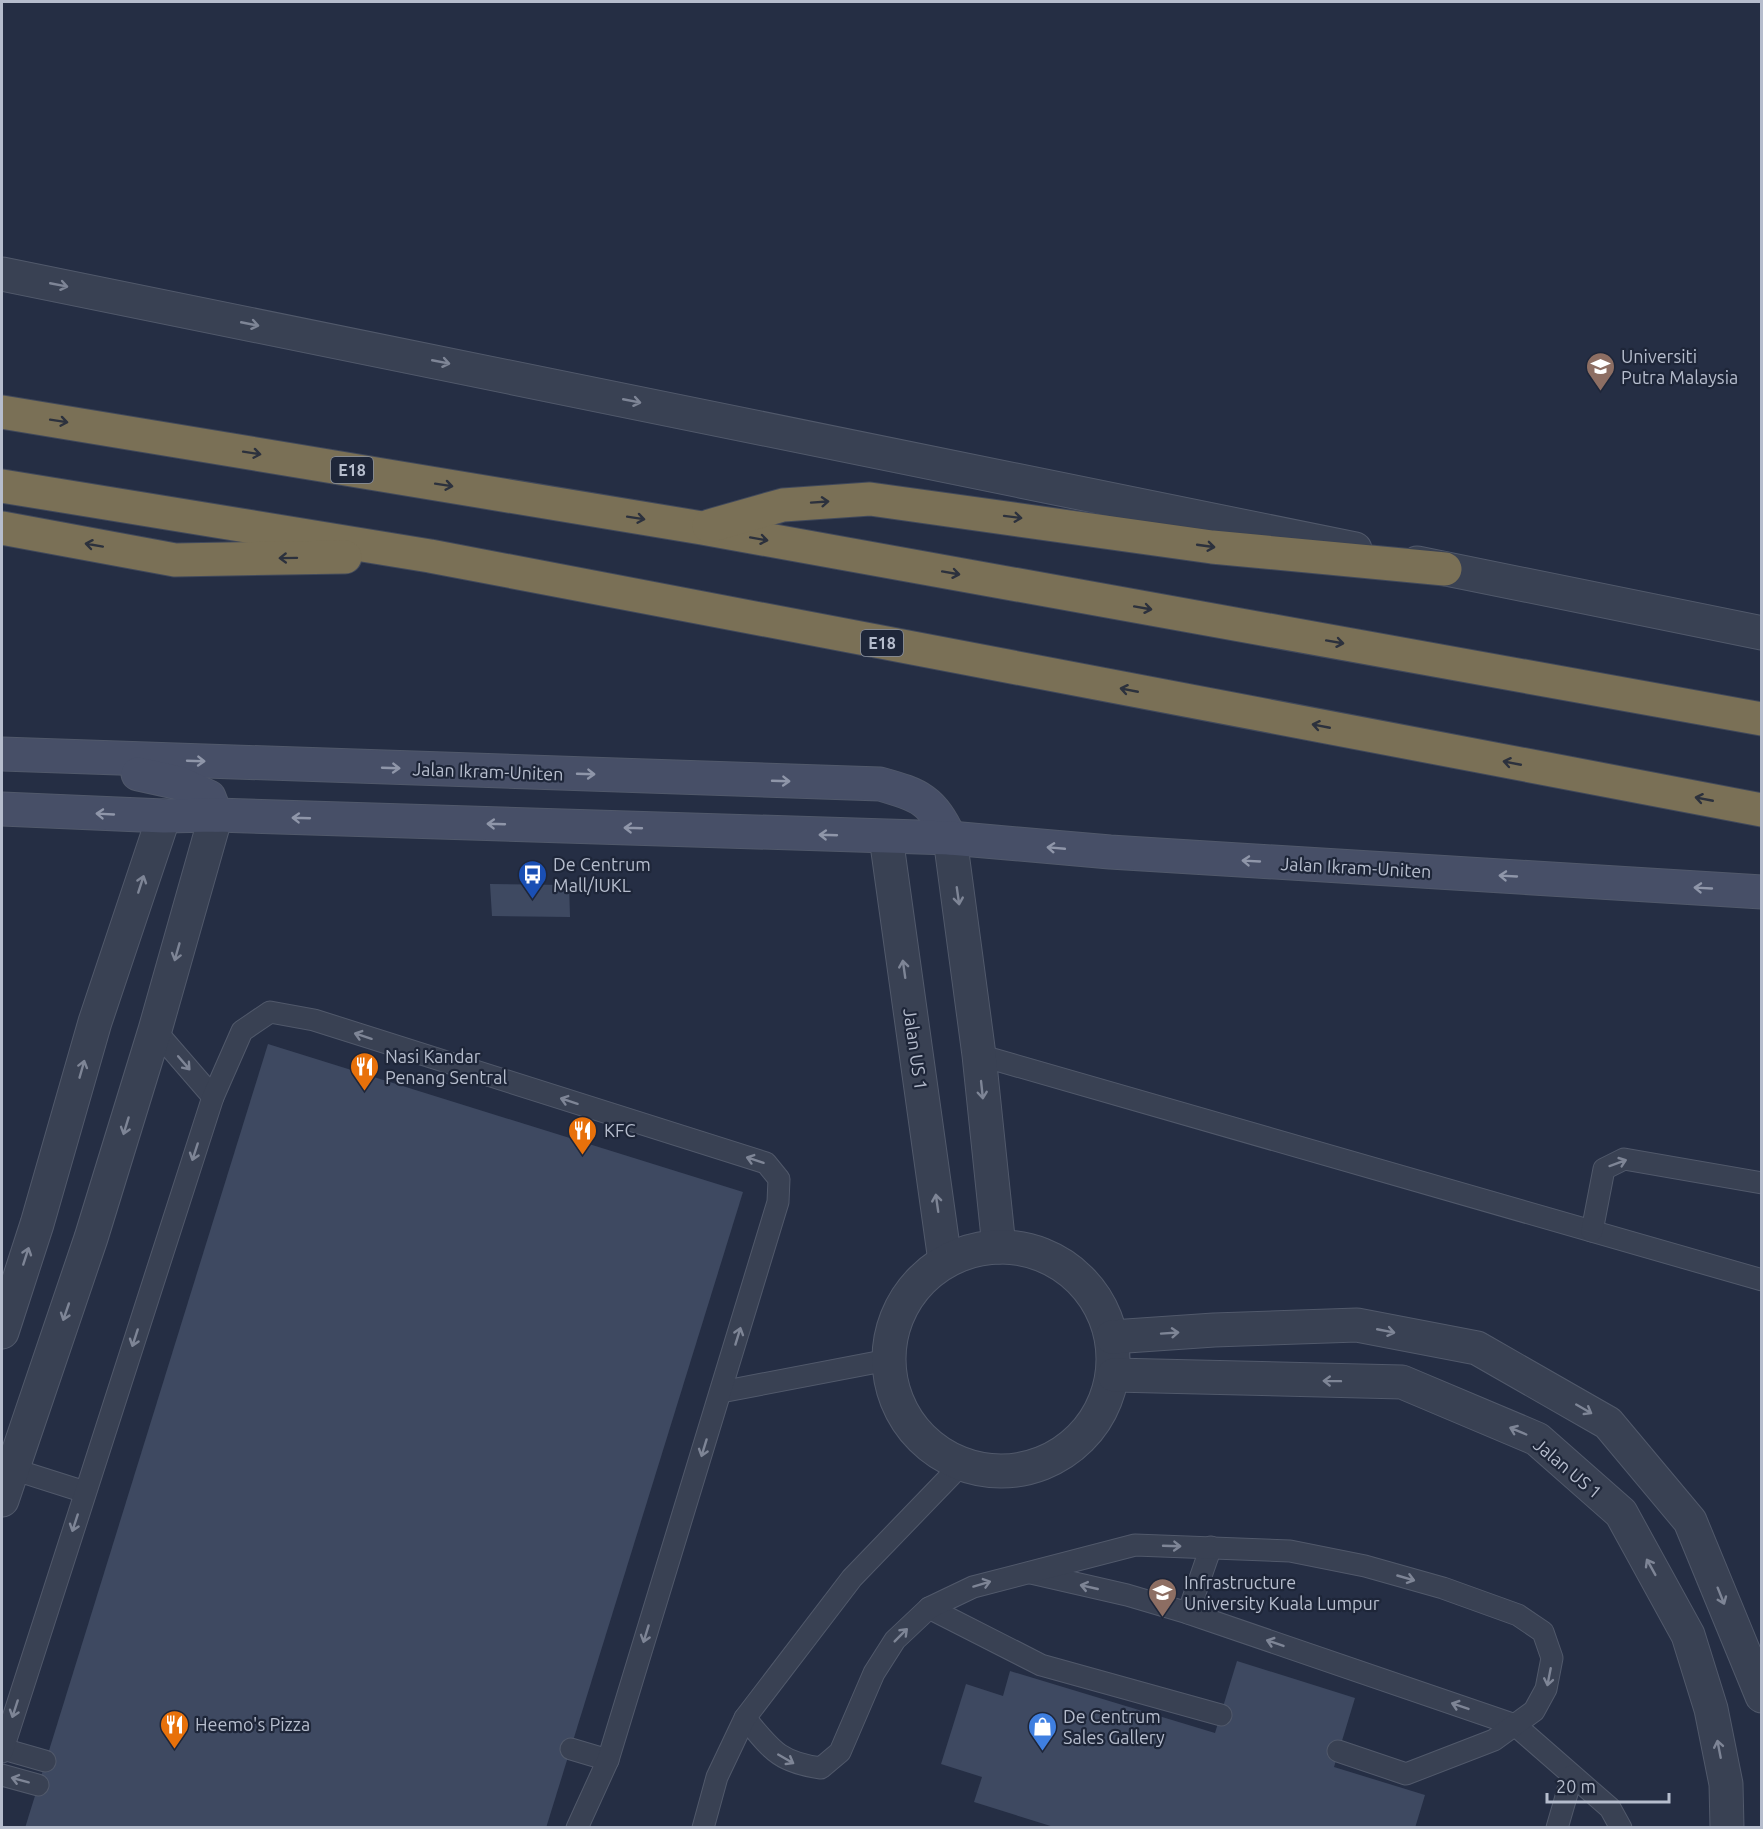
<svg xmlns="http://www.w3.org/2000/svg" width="1763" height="1829" font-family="Ubuntu,sans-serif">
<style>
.building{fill:#3e4961}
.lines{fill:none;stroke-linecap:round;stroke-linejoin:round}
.service-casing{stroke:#51596b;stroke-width:23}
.minor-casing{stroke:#51596b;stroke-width:35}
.secondary-casing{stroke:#51596b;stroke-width:35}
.motorway-casing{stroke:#41495b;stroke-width:35}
.service{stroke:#394153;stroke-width:21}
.minor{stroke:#394153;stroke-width:33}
.secondary{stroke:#474f67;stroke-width:33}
.motorway{stroke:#7a7056;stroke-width:33}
.oneway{stroke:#7e8596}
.oneway2{stroke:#2c313d}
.oneway3{stroke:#8f96a9}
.labels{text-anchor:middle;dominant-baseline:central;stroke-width:4.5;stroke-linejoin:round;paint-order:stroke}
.shield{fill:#1e2639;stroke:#8890a1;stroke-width:1.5}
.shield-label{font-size:16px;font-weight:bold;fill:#b6bdcd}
.poi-label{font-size:18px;fill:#b6bdcd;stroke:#1e2639;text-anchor:start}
.street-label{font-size:18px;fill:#b6bdcd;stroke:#1e2639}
</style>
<rect width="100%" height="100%" fill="#252e44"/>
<g class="building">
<polygon points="490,884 569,885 570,917 492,916"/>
<polygon points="268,1044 743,1192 546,1828 25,1828"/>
<polygon points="1237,1661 1355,1698 1334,1767 1425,1795 1415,1828 1057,1828 974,1802 982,1777 941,1764 966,1684 1003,1696 1010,1671 1215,1733"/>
</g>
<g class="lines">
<defs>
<g id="service">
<polyline points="155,1030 213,1097"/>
<polyline points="979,1055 1762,1280"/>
<polyline points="1592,1231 1604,1169 1624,1159 1762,1183"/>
<polyline points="721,1392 888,1360"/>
<polyline points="3,1466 85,1492"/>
<polyline points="1031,1573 1127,1595 1188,1613 1515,1725 1610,1808 1621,1828"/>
<polyline points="929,1608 1041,1665 1221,1715"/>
<polyline points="1188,1613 1211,1547"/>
<path d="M745,1718C771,1749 778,1762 821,1768L840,1752L874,1673L895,1640L929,1608L973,1587L1135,1545L1290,1551L1365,1566L1443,1588L1518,1615L1543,1632L1552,1658L1546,1689L1534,1711L1494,1740L1406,1774L1338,1751"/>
<polyline points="3,1749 45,1761"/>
<polyline points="571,1749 608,1760"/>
<polyline points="2,1752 213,1097 242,1031 270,1012 314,1020 766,1163 779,1179 778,1202 608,1760 577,1828"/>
<polyline points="2,1775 38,1785"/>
<polyline points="703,1828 717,1777 745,1718 852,1578 962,1464"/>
<polyline points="1557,1828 1572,1776"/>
</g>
<g id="minor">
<polyline points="2,274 1355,549"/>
<polyline points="1417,563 1762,633"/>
<polyline points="886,837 945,1261"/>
<polyline points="950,838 979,1055 999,1247"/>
<circle cx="1001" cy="1359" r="112"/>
<polyline points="2,1332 37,1224 95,1022 164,816"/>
<polyline points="1112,1337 1214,1330 1357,1325 1477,1348 1608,1423 1690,1521 1762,1696"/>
<polyline points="1114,1375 1402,1382 1537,1439 1621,1513 1688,1635 1711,1709 1726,1784 1727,1828"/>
<polyline points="2,1500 91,1238 155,1030 216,815"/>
</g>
<g id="secondary">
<path d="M2,754L880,784C920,795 932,800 950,838"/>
<polyline points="138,774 179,783 209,797 216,815"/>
<polyline points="2,809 164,816 216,815 950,838 1110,852 1762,892"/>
</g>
<g id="motorway">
<polyline points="2,412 702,528 1762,719"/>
<polyline points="2,486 430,556 1762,810"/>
<polyline points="709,526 783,505 870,499 1212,547 1445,569"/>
<polyline points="2,528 175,560 345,557"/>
</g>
</defs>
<use href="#service" class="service-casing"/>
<use href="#minor" class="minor-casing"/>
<use href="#secondary" class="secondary-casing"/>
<use href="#motorway" class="motorway-casing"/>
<use href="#service" class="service"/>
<use href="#minor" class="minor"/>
<use href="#secondary" class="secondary"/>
<use href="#motorway" class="motorway"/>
</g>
<defs><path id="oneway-shaft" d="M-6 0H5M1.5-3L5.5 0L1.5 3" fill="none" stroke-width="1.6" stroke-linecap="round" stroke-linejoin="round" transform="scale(1.5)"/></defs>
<g class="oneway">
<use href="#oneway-shaft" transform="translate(59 285) rotate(11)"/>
<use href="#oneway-shaft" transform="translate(250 324) rotate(11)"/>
<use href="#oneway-shaft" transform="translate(441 362) rotate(11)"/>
<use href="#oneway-shaft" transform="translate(632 401) rotate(11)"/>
<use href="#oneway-shaft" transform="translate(141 884) rotate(-72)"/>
<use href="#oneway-shaft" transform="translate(958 896) rotate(82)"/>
<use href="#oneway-shaft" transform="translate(177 952) rotate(106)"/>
<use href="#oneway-shaft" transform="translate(904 969) rotate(-98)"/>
<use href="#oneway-shaft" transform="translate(363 1036) rotate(-162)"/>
<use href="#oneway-shaft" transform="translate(184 1063) rotate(49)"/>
<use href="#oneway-shaft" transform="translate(82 1069) rotate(-74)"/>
<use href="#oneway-shaft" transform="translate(982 1090) rotate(84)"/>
<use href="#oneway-shaft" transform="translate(569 1101) rotate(-162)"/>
<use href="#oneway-shaft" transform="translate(126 1126) rotate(107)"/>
<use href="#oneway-shaft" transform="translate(195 1152) rotate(108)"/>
<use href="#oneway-shaft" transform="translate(755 1160) rotate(-162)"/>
<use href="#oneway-shaft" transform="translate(1618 1163) rotate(-20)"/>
<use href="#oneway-shaft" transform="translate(937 1203) rotate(-98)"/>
<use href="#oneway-shaft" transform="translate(26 1256) rotate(-72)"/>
<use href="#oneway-shaft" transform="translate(66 1312) rotate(109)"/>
<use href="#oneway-shaft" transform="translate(1386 1331) rotate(11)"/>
<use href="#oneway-shaft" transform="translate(1170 1333) rotate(-4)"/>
<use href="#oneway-shaft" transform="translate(738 1336) rotate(-73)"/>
<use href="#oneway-shaft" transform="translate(135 1338) rotate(108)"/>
<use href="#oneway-shaft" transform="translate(1332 1381) rotate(-179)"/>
<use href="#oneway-shaft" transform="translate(1584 1409) rotate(30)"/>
<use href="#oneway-shaft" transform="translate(1518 1431) rotate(-157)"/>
<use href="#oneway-shaft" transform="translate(704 1448) rotate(107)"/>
<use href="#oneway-shaft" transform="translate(75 1523) rotate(108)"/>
<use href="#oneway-shaft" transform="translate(1172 1546) rotate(2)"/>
<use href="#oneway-shaft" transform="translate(1651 1567) rotate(-119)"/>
<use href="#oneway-shaft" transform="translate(1406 1578) rotate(16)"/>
<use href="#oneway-shaft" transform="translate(982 1584) rotate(-17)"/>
<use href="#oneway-shaft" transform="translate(1089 1587) rotate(-167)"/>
<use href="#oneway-shaft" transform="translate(1721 1596) rotate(68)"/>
<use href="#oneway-shaft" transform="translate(646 1634) rotate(107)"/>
<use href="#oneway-shaft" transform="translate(901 1635) rotate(-45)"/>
<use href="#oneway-shaft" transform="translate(1275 1643) rotate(-161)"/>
<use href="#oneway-shaft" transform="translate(1549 1677) rotate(101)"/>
<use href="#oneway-shaft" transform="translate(1460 1706) rotate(-161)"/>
<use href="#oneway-shaft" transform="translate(15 1709) rotate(108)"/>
<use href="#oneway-shaft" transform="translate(1719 1749) rotate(-101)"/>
<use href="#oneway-shaft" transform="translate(786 1759) rotate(30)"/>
<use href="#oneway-shaft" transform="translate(20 1780) rotate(-165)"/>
</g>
<g class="oneway2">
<use href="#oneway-shaft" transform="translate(59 421) rotate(9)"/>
<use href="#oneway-shaft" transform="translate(252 453) rotate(9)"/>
<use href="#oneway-shaft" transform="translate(444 485) rotate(9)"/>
<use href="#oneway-shaft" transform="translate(820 502) rotate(-4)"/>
<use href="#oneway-shaft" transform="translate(1013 517) rotate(7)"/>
<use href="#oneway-shaft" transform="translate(636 518) rotate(9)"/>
<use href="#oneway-shaft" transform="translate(759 539) rotate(10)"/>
<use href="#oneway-shaft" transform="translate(94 545) rotate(-170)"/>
<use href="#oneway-shaft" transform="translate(1206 546) rotate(8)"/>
<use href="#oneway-shaft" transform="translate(288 558) rotate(179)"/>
<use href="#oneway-shaft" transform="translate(951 573) rotate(10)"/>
<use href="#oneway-shaft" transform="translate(1143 608) rotate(10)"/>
<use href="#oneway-shaft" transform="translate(1335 642) rotate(10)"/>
<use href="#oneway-shaft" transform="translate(1129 690) rotate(-169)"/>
<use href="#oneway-shaft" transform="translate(1321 726) rotate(-169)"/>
<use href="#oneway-shaft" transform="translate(1512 763) rotate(-169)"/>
<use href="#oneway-shaft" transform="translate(1704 799) rotate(-169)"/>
</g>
<g class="oneway3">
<use href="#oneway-shaft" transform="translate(196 761) rotate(2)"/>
<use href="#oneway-shaft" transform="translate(391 768) rotate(2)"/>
<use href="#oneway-shaft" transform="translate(586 774) rotate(2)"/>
<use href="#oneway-shaft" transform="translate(781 781) rotate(2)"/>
<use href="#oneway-shaft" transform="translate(105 814) rotate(-177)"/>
<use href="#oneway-shaft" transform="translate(301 818) rotate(-178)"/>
<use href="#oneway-shaft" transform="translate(496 824) rotate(-178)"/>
<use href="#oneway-shaft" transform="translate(633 828) rotate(-178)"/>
<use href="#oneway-shaft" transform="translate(828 835) rotate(-178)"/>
<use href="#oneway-shaft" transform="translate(1056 848) rotate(-175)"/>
<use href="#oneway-shaft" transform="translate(1251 861) rotate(-177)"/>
<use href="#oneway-shaft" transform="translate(1508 876) rotate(-177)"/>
<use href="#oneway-shaft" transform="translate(1703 888) rotate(-177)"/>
</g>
<defs>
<symbol id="university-pin" viewBox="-11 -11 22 30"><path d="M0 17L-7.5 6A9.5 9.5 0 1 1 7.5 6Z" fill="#8d6e63" stroke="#1e2639"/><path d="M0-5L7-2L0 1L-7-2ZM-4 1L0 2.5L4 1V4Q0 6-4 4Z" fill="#fff"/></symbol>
<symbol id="bus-pin" viewBox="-11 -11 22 30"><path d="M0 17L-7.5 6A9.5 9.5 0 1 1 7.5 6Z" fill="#1a4fb4" stroke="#1e2639"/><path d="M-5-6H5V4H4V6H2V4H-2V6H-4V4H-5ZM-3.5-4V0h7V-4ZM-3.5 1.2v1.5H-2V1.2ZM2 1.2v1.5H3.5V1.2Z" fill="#fff"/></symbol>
<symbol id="restaurant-pin" viewBox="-11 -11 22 30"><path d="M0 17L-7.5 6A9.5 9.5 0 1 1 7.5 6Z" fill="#e8710a" stroke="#1e2639"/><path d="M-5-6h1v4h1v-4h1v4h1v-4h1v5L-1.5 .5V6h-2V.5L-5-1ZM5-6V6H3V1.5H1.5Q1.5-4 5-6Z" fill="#fff"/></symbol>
<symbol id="shop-pin" viewBox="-11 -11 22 30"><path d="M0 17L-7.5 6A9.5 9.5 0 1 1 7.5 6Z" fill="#3f7fe0" stroke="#1e2639"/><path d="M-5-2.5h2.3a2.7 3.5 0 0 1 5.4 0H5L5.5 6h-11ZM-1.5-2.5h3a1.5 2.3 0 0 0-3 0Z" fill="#fff"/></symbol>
</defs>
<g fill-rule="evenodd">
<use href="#university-pin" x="1584" y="350" width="33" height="45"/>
<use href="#bus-pin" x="516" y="858" width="33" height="45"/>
<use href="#restaurant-pin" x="348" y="1050" width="33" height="45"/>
<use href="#restaurant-pin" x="566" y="1114" width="33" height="45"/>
<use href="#university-pin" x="1146" y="1576" width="33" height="45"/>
<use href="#restaurant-pin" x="158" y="1708" width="33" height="45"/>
<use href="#shop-pin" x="1026" y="1710" width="33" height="45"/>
</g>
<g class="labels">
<g class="shield">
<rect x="331" y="457" width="42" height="26" rx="4.5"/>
<rect x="861" y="630" width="42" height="26" rx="4.5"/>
</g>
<g class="shield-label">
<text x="352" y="470">E18</text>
<text x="882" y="643">E18</text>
</g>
<g class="poi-label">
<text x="1621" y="356">Universiti<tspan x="1621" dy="21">Putra Malaysia</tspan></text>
<text x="553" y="864">De Centrum<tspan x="553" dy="21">Mall/IUKL</tspan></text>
<text x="385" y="1056">Nasi Kandar<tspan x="385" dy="21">Penang Sentral</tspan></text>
<text x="604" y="1130">KFC</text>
<text x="1184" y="1582">Infrastructure<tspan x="1184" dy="21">University Kuala Lumpur</tspan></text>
<text x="1063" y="1716">De Centrum<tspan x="1063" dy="21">Sales Gallery</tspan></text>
<text x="195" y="1724">Heemo's Pizza</text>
</g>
<g class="street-label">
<text transform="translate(488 771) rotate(2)">Jalan Ikram-Uniten</text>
<text transform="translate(1356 867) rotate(3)">Jalan Ikram-Uniten</text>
<text transform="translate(916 1049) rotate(82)">Jalan US 1</text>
<text transform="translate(1568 1468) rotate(40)">Jalan US 1</text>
</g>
</g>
<rect width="1763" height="1829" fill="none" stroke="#b6bdcd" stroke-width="6"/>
<path d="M1547 1793v9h122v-9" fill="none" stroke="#b6bdcd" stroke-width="3"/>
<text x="1556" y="1793" font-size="18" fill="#b6bdcd" stroke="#1e2639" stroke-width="4.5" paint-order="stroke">20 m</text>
</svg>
